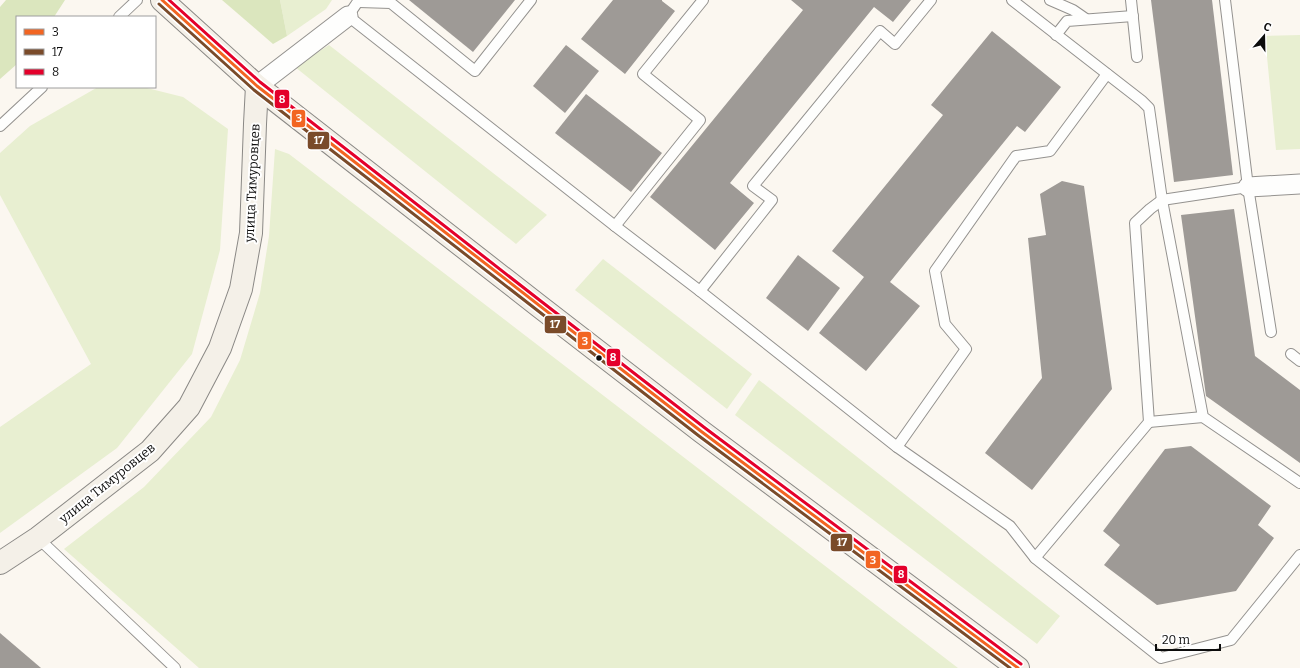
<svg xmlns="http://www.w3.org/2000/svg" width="1300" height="668" font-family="Bitter,serif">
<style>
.green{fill:#e8efd1}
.forest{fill:#dbe6be}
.building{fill:#9e9a96}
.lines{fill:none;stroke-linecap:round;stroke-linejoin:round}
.lane-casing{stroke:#94928f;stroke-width:12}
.street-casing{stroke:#94928f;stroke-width:21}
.secondary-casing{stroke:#8a8885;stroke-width:24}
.lane{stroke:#fefefd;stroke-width:10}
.street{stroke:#fefefd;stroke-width:19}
.secondary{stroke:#f4f0e8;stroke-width:22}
.bus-1-casing{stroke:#fff;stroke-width:6}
.bus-2-casing{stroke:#fff;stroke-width:6}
.bus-3-casing{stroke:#fff;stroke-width:6}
.bus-1{stroke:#f26522;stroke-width:3}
.bus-2{stroke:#7a4b2a;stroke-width:3}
.bus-3{stroke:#e4002b;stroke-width:3}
.bus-dot{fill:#0c0c0c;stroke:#fff;stroke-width:1.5}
.labels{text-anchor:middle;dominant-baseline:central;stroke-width:4;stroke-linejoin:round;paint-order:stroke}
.street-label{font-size:13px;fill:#0c0c0c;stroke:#fff}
.line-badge{stroke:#fff;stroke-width:1.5}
.badge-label{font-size:11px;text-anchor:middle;font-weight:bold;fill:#fff}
</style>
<rect width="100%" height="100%" fill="#fbf7f0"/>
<g class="green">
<polygon points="280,0 332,0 326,9 287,36"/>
<polygon points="1300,35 1300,149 1276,150 1265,36"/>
<polygon points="329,45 547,215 516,244 295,67"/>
<polygon points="98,87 143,87 183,97 228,129 220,250 192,354 117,448 0,533 0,427 91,364 0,195 0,153 30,126"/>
<polygon points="275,149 289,154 958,668 199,668 64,549 144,487 211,417 240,360 260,293 269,236"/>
<polygon points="603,259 752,374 727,409 575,290"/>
<polygon points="759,380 1060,616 1037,644 735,415"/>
</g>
<g class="forest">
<polygon points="6,0 65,0 54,17 17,17 17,64 0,79 0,7"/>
<polygon points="222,0 280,0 287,36 273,44"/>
</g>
<g class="building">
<polygon points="409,0 515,0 473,52"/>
<polygon points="613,0 662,0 662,1 675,11 625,74 581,39"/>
<polygon points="791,0 911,0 893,22 874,7 730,183 754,203 715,250 650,197 803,10"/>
<polygon points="1151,0 1212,0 1233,175 1174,182"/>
<polygon points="992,31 1061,87 1025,132 1017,126 890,282 920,306 866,371 819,333 864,277 832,251 943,115 931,105"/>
<polygon points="566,45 599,71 565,113 533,86"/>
<polygon points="586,94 662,153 631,192 555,133"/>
<polygon points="1062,181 1084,186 1112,389 1032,490 985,453 1042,378 1028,238 1046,235 1040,194"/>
<polygon points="1234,209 1255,356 1300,390 1300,463 1206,396 1181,215"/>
<polygon points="798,255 840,288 808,331 766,298"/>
<polygon points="1191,446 1271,506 1258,525 1274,538 1236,591 1157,605 1104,565 1120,545 1103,531 1165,449"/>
<polygon points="0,633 41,668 0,668"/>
</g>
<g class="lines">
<defs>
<g id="lane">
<polyline points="359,0 348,16 615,226 700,291 897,447 1010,526 1035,558 1149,422 1135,223 1150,209 1162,200 1248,187 1225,0"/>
<polyline points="1012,0 1142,101 1149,108 1162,200 1203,417 1300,483"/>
<polyline points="1050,0 1073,10 1086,19"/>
<polyline points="1131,0 1137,57"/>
<polyline points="359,2 391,3 475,71 531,0"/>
<polyline points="119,17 137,0"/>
<polyline points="1056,35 1067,21 1133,16"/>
<polyline points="0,126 42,87"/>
<polyline points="1248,187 1271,332"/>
<polyline points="615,226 700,120 643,74 703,0"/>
<polyline points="700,291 772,200 753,186 880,31 895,44 931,0"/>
<polyline points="1291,354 1300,361"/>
<polyline points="1149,422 1203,417"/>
<polyline points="897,447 966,349 945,324 935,271 1016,156 1050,151 1107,74"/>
<polyline points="38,538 175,668"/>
<polyline points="1035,558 1161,658 1231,640 1300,555"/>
</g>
<g id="street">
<polyline points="257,86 348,16"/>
<polyline points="1248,187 1300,184"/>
</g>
<g id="secondary">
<polyline points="162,0 257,86 539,306 702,432 1018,668"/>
<polyline points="0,563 38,538 150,451 189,407 220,348 241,289 251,233 255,124 257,86"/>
</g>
</defs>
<use href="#lane" class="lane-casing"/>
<use href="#street" class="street-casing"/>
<use href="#secondary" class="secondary-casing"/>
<use href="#lane" class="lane"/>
<use href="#street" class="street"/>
<use href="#secondary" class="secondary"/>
<defs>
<polyline id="bus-1" points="162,0 257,86 702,432 1018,668"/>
<polyline id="bus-2" points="159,4 254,90 699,436 1010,668"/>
<polyline id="bus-3" points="169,0 260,82 542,302 705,428 1021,664"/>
</defs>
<use href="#bus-1" class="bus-1-casing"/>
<use href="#bus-2" class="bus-2-casing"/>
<use href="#bus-3" class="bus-3-casing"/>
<use href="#bus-1" class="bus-1"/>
<use href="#bus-2" class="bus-2"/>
<use href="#bus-3" class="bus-3"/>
</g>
<circle class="bus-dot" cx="599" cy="358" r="3.5"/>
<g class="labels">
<g class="street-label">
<text transform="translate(252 183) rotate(-87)">улица Тимуровцев</text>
<text transform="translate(107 483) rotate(-39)">улица Тимуровцев</text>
</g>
</g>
<g class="line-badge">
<rect x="274" y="89" width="16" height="20" rx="4" fill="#e4002b"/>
<rect x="291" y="109" width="15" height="19" rx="4" fill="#f26522"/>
<rect x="307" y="131" width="23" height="19" rx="4" fill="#7a4b2a"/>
<rect x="544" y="315" width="23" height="19" rx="4" fill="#7a4b2a"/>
<rect x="577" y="331" width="15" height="19" rx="4" fill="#f26522"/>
<rect x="606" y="348" width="15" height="19" rx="4" fill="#e4002b"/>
<rect x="830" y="533" width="23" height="19" rx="4" fill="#7a4b2a"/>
<rect x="865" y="550" width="16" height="19" rx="4" fill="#f26522"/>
<rect x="893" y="565" width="15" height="19" rx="4" fill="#e4002b"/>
</g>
<g class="badge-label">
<text x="282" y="103">8</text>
<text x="299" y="122">3</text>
<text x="319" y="144">17</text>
<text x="555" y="328">17</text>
<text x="585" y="345">3</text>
<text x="613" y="361">8</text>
<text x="842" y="546">17</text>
<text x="873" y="564">3</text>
<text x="901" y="578">8</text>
</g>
<rect x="16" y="16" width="140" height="72" fill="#ffffff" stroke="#9e9e9e"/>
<rect x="24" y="29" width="20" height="6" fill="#f26522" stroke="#9e9e9e"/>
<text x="52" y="36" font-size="12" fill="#0c0c0c">3</text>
<rect x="24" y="49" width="20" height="6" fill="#7a4b2a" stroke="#9e9e9e"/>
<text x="52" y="56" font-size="12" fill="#0c0c0c">17</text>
<rect x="24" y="69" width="20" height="6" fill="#e4002b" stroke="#9e9e9e"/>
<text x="52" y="76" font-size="12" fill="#0c0c0c">8</text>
<g transform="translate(1264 36) rotate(20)" stroke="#ffffff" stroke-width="3" paint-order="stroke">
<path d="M0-3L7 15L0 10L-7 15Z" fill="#0c0c0c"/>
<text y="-6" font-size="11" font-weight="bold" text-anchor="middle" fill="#0c0c0c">С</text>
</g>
<path d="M1156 644v6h64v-6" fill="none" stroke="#0c0c0c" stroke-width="2"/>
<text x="1162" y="644" font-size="12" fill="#0c0c0c" stroke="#ffffff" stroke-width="3" paint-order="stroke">20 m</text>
</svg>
